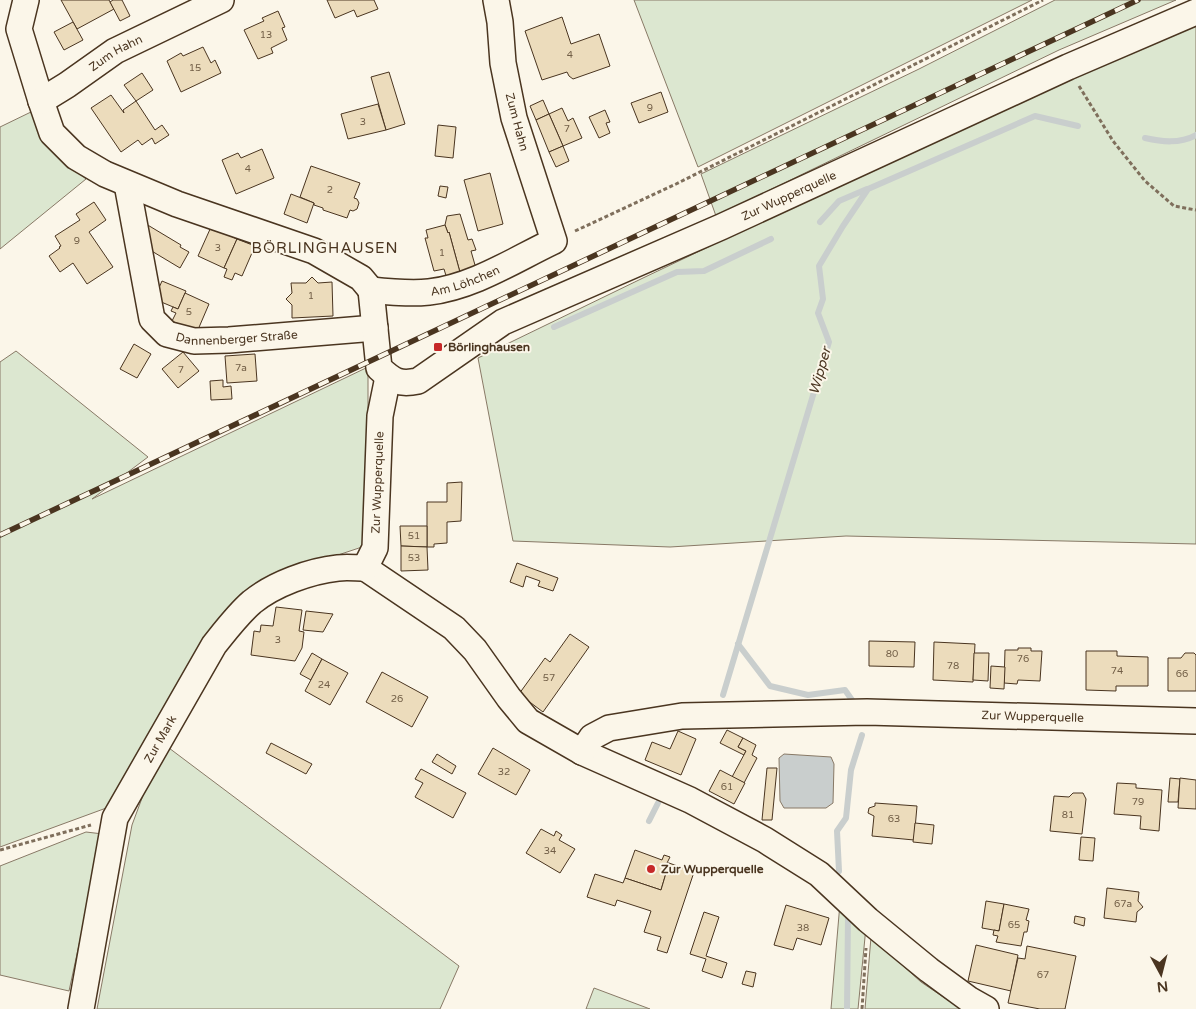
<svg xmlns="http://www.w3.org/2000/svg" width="1196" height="1009" font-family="'Varela Round',sans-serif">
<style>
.green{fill:#dce7d0;stroke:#887966}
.water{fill:#c9cecd;stroke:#887966}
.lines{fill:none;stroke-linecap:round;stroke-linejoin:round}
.stream{stroke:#c9cecd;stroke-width:6}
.building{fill:#ecdcbc;stroke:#4a3520}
.minor-casing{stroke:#4a3520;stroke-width:28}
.path{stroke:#7f6f5c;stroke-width:3;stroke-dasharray:4 2.5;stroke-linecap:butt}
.minor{stroke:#fbf6e9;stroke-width:25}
.rail-casing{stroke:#4a3520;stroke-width:5.5}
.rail{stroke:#fbf6e9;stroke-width:4;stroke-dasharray:11;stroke-linecap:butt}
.poi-dot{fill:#c62828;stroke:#fbf6e9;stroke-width:2}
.labels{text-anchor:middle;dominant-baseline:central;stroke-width:4;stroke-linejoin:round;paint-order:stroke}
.number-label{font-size:10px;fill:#725f47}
.street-label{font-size:12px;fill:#4a3520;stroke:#fbf6e9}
.poi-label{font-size:12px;font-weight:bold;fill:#4a3520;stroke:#fbf6e9;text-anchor:start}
.water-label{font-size:14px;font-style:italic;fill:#4a3520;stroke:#fbf6e9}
.quarter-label{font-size:15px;letter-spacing:1px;fill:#4a3520;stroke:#fbf6e9}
</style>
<rect width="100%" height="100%" fill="#fbf6e9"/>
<g class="green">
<polygon points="634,0 1032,0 698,167"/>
<polygon points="1055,0 1176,0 1059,50 716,216 701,174 919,69"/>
<polygon points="1196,20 1196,544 846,536 670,547 513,541 478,358 643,278 1084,68"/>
<polygon points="33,111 70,165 86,179 0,249 0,127"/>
<polygon points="16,351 148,457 92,499 368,367 368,539 362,547 293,570 266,583 109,807 0,847 0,362"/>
<polygon points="169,748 459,966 440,1009 97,1009 132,825 145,790"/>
<polygon points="86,832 103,834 69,991 0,975 0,866"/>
<polygon points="840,903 866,927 858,1009 831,1009"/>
<polygon points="871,937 921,982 961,1009 865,1009"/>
<polygon points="594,988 650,1009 586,1009"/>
</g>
<polygon class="water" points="784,754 831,757 834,764 833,803 826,808 784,808 780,801 779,758"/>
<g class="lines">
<g class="stream">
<path d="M1145,138C1162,142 1180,144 1196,135"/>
<polyline points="820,222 839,201 867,189"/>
<polyline points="554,327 677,272 704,271 771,239"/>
<polyline points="738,644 770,686 808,695 845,690 852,700"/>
<polyline points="723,695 829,342 818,313 823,299 819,266 843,226 868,189 1035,116 1078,126"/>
<polyline points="649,821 658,803"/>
<polyline points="839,871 837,831 846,818 851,770 862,735"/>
<polyline points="847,1009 848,918"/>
</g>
</g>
<g class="building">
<polygon points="61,0 109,0 114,9 77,29"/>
<polygon points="113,0 122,0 130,16 120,21 110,2"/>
<polygon points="327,0 374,0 378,9 357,17 354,10 335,18"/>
<polygon points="278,11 285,27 282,28 287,40 271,48 273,53 258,59 244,30 264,21 262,18"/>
<polygon points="562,17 571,44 599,34 610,66 573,79 569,76 567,72 542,80 525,31"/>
<polygon points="73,22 83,40 64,50 54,32"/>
<polygon points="203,47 211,63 215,60 221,73 181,92 167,61 181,53 183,56"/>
<polygon points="389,72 405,124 386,130 371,77"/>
<polygon points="142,73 153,90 136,101 124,85"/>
<polygon points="661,92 668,112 639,123 631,103"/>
<polygon points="111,95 124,113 123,110 136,101 155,130 162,125 169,135 155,144 152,138 142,145 138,140 121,152 91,108"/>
<polygon points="543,100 549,114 536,120 530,106"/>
<polygon points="378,104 386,130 348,139 341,114"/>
<polygon points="562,108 568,121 573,118 582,138 563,146 549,114"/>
<polygon points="605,110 610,122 606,123 610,133 599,138 589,117"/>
<polygon points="549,114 563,146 549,152 536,120"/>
<polygon points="438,125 456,127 453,158 435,156"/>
<polygon points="563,146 569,161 556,167 549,152"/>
<polygon points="262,149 274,178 236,194 222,160 238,153 241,158"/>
<polygon points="311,166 360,183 354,198 357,199 359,203 357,209 353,211 350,210 347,218 323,210 323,208 314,205 314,203 300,197"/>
<polygon points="490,173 503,224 478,231 464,180"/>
<polygon points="440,186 448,187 446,198 438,196"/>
<polygon points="291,194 314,203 307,223 284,214"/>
<polygon points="94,202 106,220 89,232 113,267 87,284 73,263 60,272 49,256 60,248 59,247 61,246 55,236 80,220 76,214"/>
<polygon points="460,214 468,240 472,239 476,250 471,251 477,272 461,276 449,232 448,233 445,225 447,216"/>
<polygon points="146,224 181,245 180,247 189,252 180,268 145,247"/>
<polygon points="445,225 448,233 449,232 461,276 447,279 444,269 434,271 425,238 428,238 426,230"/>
<polygon points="211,227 237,239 224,268 198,256"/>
<polygon points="237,239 255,246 242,276 235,273 232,280 224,277 227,269 224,268"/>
<polygon points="312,277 318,283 332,282 333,316 292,318 292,305 286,299 292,293 291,283 306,283"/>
<polygon points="162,281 186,291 178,309 154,299"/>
<polygon points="185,293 209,304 197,332 172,321 176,313 171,311 173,307 178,309"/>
<polygon points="134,344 151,354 137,378 120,369"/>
<polygon points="183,352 199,371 178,388 162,369"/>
<polygon points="255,354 257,381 227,383 225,356"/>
<polygon points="223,380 223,387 231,386 232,399 211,400 210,381"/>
<polygon points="462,482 461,521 447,522 447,543 434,544 434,547 427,547 427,502 447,502 447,483"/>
<polygon points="400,526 427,526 427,547 401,546"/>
<polygon points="401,546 427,547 428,570 401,571"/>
<polygon points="517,563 558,578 553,591 538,586 540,581 526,576 523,587 510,582"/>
<polygon points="276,607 302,610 299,631 304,632 302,648 295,661 251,655 254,631 260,632 261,625 273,626"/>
<polygon points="306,611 333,614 323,632 303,630"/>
<polygon points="570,634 589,647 543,712 519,694 545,658 550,662"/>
<polygon points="869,641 915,642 914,667 869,666"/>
<polygon points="934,642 975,644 973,682 933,680"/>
<polygon points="1018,648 1031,648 1031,651 1042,651 1040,681 1018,680 1017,684 1004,683 1005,650 1018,650"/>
<polygon points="1086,651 1117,651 1117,656 1148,657 1148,686 1116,686 1116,691 1086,690"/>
<polygon points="312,653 322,659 311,680 300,674"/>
<polygon points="974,653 989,653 988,681 973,680"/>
<polygon points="1185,653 1194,653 1196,655 1196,691 1168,691 1168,658 1181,658"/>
<polygon points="322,659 348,673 330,705 305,691"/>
<polygon points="991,666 1005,667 1004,689 990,688"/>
<polygon points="382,672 428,697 412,727 366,702"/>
<polygon points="727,730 743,738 738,747 746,751 744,755 720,743"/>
<polygon points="678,731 696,739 681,775 645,760 652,742 670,749"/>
<polygon points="743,738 756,745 752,755 757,758 744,783 732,777 746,751 738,747"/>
<polygon points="271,743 312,764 306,774 266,753"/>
<polygon points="493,748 530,770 516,795 478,774"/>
<polygon points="437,754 456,766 452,774 432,762"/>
<polygon points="767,768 777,768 772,820 762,820"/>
<polygon points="421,769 466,793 453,818 415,797 423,783 415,779"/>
<polygon points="720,770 745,783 734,804 709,791"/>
<polygon points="1170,778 1180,779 1178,802 1168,802"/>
<polygon points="1180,778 1196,780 1196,809 1178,808"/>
<polygon points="1117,783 1136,784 1136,788 1162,790 1159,831 1140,829 1141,816 1114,814"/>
<polygon points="1073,793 1083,793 1086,799 1082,834 1050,831 1054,796 1069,797"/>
<polygon points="875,803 917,806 914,840 872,836 874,816 868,813 869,808 875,806"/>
<polygon points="915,823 934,825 932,844 913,842"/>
<polygon points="541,829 554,836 556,831 562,835 559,840 575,849 560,873 526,853"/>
<polygon points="1081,837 1095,838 1093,861 1079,860"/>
<polygon points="635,850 662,860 664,855 670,857 667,863 669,863 661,890 625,878"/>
<polygon points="669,863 694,872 667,953 657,950 661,937 644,932 651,911 617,900 615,906 587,897 595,874 623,883 625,878 661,890"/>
<polygon points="1107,888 1139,892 1138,901 1143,907 1137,912 1136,922 1104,918"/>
<polygon points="986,901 1004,904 999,931 982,928"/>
<polygon points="1004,904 1029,909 1026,920 1029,921 1027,932 1024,932 1021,946 996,942 998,936 993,935 994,930 999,931"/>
<polygon points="786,905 829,918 821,945 797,938 793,950 774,945"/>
<polygon points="704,912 719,917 706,956 727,963 722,978 702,971 706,959 690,954"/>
<polygon points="1075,916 1085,918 1084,926 1074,923"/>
<polygon points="976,945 1018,955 1011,991 968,981"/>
<polygon points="1027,946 1076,956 1065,1009 1040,1009 1008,1003 1018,958 1025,959"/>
<polygon points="746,971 756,973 753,987 742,984"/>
</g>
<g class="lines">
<defs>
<g id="minor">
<polyline points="26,0 19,29 41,101 52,133 76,157 105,174 177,204 314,251 361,278 371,290"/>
<path id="s1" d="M41,101L67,85L115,51L221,0"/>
<path id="s2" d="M127,184L152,319L167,334L194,341L229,340L375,328"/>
<path id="s3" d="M371,290L379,368C393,381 399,385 418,381L503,322L721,227L1068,67L1196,12"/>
<path id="s4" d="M371,290C390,292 409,294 429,292C473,287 514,260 554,241L514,118L503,63L500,22L496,0"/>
<polyline points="365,568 454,628 475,650 509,698 528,721 582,752 690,800 765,840 819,874 868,920 929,970 970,1000 986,1009"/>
<path id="s5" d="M365,568L375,548L380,416L388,377"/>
<path id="s6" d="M582,752L592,737L609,728L682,716L867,712L1196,721"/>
<path id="s7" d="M81,1009L115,818L214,645C226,630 238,614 252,602C274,584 310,571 338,568C346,567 356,568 365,568"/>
</g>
</defs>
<use href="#minor" class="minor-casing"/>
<g class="path">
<polyline points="1079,86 1113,141 1145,181 1174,206 1196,210"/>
<polyline points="575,231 676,184 1043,0"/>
<polyline points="0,850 91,825"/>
<polyline points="862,1009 866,948"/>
</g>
<use href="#minor" class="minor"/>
<defs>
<polyline id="rail" points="0,535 1138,0"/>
</defs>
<use href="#rail" class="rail-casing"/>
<use href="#rail" class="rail"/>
</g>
<g class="poi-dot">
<rect x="433" y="342" width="10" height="10" rx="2.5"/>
<circle cx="651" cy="869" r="5"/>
</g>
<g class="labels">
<g class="number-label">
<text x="266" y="35">13</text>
<text x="570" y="55">4</text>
<text x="195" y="68">15</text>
<text x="650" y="108">9</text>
<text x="363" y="122">3</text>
<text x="567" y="129">7</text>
<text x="248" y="169">4</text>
<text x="330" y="190">2</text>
<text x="77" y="241">9</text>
<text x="218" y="248">3</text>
<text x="442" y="253">1</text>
<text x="311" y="296">1</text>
<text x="189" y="312">5</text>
<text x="241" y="368">7a</text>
<text x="181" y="370">7</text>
<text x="414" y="536">51</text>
<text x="414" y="558">53</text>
<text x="278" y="640">3</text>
<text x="892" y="654">80</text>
<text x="1023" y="659">76</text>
<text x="953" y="666">78</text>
<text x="1117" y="671">74</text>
<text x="1182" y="674">66</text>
<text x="549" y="678">57</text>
<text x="324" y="685">24</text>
<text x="397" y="699">26</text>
<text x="504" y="772">32</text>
<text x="727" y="787">61</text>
<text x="1138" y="802">79</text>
<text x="1068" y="815">81</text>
<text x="894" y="819">63</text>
<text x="550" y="851">34</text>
<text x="1123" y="904">67a</text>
<text x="1014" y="925">65</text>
<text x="803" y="928">38</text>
<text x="1043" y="975">67</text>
</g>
<g class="street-label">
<text stroke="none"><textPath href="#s1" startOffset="89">Zum Hahn</textPath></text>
<text transform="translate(517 122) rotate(75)">Zum Hahn</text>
<text stroke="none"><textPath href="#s3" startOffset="538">Zur Wupperquelle</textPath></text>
<text stroke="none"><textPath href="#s4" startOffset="96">Am Löhchen</textPath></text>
<text stroke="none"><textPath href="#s2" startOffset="229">Dannenberger Straße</textPath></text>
<text stroke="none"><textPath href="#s5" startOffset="88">Zur Wupperquelle</textPath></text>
<text stroke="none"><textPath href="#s6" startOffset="462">Zur Wupperquelle</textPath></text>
<text stroke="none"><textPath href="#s7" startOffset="285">Zur Mark</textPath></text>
</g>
<g class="poi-label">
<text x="448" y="347">Börlinghausen</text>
<text x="661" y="869">Zur Wupperquelle</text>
</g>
<g class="water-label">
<text transform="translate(820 371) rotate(-74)">Wipper</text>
</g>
<g class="quarter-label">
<text x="325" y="248">BÖRLINGHAUSEN</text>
</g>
</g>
<g transform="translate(1161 974) rotate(173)" stroke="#fbf6e9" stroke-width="4" paint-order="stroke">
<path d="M0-4L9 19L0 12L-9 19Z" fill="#4a3520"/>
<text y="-8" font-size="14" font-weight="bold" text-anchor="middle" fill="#4a3520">N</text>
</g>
</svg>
